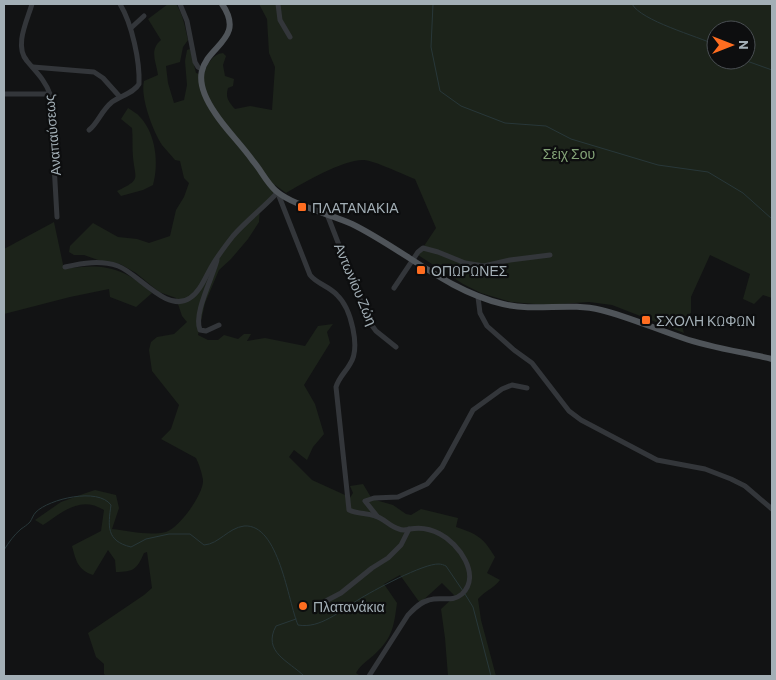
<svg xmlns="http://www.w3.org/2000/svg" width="776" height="680" font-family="Barlow,sans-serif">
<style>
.green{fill:#1c231a;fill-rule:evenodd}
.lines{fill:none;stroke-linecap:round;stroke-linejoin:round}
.stream{stroke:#283739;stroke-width:1}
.minor{stroke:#33363a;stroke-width:5}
.major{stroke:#4f5459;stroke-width:6}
.poi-dot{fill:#ff6d20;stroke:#0d0e0f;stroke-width:2}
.labels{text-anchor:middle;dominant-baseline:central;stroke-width:4.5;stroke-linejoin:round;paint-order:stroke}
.street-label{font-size:14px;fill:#a3afb6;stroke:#0d0e0f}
.park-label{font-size:14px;fill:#83a377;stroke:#0d0e0f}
.poi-label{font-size:14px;fill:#a3afb6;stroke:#0d0e0f;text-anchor:start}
</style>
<rect width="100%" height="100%" fill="#121314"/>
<g class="green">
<path d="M168,4H176C183,14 185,27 188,40L183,47L180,62L166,66L168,83L174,103L184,100L187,85L185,61L187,50L190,49L196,73L203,75C207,65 212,54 223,53L226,56L223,65L225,76L234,79L233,86L228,88C225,98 229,102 235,109L250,106L272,110L275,67L269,53L267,19L259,4H772V298L763,295L754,304L743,299L750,274L710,255L691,297V313L680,320L684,333L612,305L589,302L546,305L511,302L481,293L463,284L418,255L436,228L415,179C404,175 373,160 364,160C344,159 303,183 286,193L275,185L273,195L260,208L259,222L248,239L231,259L219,270L205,303L198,335L208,340H218L224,335L238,339L244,334H251L247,341L265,338L305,346L318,326L333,324L327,332L330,343L304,385L315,404L324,434L313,447L307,460L294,450L289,457L312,480L345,495L348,501L353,493L350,486L363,484L372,499L393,505L406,514L411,515L421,509L458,518L456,527C477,534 483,537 495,557L487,573L500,580C494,588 485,591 478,599L481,620L496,676H448L445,638L441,609L455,596L442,583L420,603L400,575L384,584L397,603C394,625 393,637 376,653C369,660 361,664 356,673L359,675L357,676H106L104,674V664L96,657L88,633L144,595L152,588L147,552L144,553C137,569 134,572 116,572L115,560L108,550L93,575C78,570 76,561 72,546L101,531L104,510C80,495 63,512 43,525L35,520L61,502L83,494L95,490L116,495L119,508L112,529C129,531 149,536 166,532C179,528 204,494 203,480C202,473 199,464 196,458L161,439L171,429L179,405L152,371L149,350L151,342L157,337L174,334L187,322L182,316L176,298L159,292L136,273L120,264L98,260L84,255H74L69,252L70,246L93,223L118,237L137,239L149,243L170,236L176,210L184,197L189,183L184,178L180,161L175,160C171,155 166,150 162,145C153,131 140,97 144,81L158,75C156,61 149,50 161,40L148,19ZM716,30H746V60H716Z"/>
<path d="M128,108C132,111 137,113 140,117C156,134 159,164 153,185L143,190L121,196L117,191C142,179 135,180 133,157C132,148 133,137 132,128L121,119Z"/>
<path d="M54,222L64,269C101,263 123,266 152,293L136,307L110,297L109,289L70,297L4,314V249Z"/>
</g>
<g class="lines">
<g class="stream">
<polyline points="433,4 431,47 440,91 461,106 505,123 546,126 571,139 658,165 708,172 743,193 772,219"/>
<path d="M632,4C641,21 697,36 716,45"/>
<polyline points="744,60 772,70"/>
<path d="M4,550C9,542 14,535 21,529C24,527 27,525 30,522C32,519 33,515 36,512C49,499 98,487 111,505C108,526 106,541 131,547L146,539L169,534H190L204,545C219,544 228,528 244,526C279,523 288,602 298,625C320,629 340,611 358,600C372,591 424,563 439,564C441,564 444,565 446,566L463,591"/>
<polyline points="465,594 473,607 491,676"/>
<path d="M296,619L276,626C262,652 289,661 304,676"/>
</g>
<g class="minor">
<path d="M32,4C27,21 14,46 27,61C36,72 45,80 50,94L57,217"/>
<polyline points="180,4 187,21 195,62 198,67 201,69"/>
<polyline points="278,4 280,20 290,37"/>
<polyline points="131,28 144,16"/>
<polyline points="33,67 94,72 103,78 120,97"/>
<polyline points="4,94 50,94"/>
<path d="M89,130C98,123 101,111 112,102C120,96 134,93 139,84C140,61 132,24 120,4"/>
<path d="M277,191L310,275C317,284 329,286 337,295C351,308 361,348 350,364C345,373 339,377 336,387L349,510C358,514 366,513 375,516C384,518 390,527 399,529C403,531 406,530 410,529C420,527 431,529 440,534C458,543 482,575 462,594C452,603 441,596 429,600C420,602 414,609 408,615L369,676"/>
<polyline points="327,214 368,320 376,331 396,347"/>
<path d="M217,260C213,277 193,314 200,330L206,331L219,325"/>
<path d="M65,267C83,263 100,260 118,266C138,273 167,314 190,298C201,291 206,275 213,264C219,254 226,245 233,236C246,221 263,208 277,193L276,191"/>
<polyline points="394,288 418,252 423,248 438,252 465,263 484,266 510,260 550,255"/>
<polyline points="478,297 480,313 487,326 514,350 532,363 569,411 581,420 657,460 705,469 731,479 745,486 772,509"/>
<polyline points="377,516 365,501 374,498 398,497 427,484 442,467 473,410 502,389 512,385 527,388"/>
<polyline points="322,603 341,593 372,568 388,558 401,545 409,529"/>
</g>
<path class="major" d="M222,4C255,52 169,46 215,113C226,130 241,144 253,161C261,170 266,182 276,191C294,206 330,214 352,224C403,249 447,291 503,304C536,312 569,302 601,310C629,317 656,329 683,338C712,348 743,352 772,359"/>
</g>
<g class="poi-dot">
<rect x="297" y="202" width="10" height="10" rx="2.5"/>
<rect x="416" y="265" width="10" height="10" rx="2.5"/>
<rect x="641" y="315" width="10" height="10" rx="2.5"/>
<circle cx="303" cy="606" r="5"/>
</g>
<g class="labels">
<g class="street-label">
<text transform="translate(52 135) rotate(-95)">Αναπαύσεως</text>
<text transform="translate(356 284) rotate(67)">Αντωνίου Ζώη</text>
</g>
<g class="park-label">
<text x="569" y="153">Σέιχ Σου</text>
</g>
<g class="poi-label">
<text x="312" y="207">ΠΛΑΤΑΝΑΚΙΑ</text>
<text x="431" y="270">ΟΠΩΡΩΝΕΣ</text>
<text x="656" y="320">ΣΧΟΛΗ ΚΩΦΩΝ</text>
<text x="313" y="606">Πλατανάκια</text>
</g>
</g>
<rect width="776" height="680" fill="none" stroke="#a3afb6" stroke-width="10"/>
<g transform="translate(731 45) rotate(90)"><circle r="24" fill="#0d0e0f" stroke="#494e52"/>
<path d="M0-4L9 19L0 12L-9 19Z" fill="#ff6d20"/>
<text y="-8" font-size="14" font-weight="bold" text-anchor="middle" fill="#a3afb6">N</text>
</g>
</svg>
